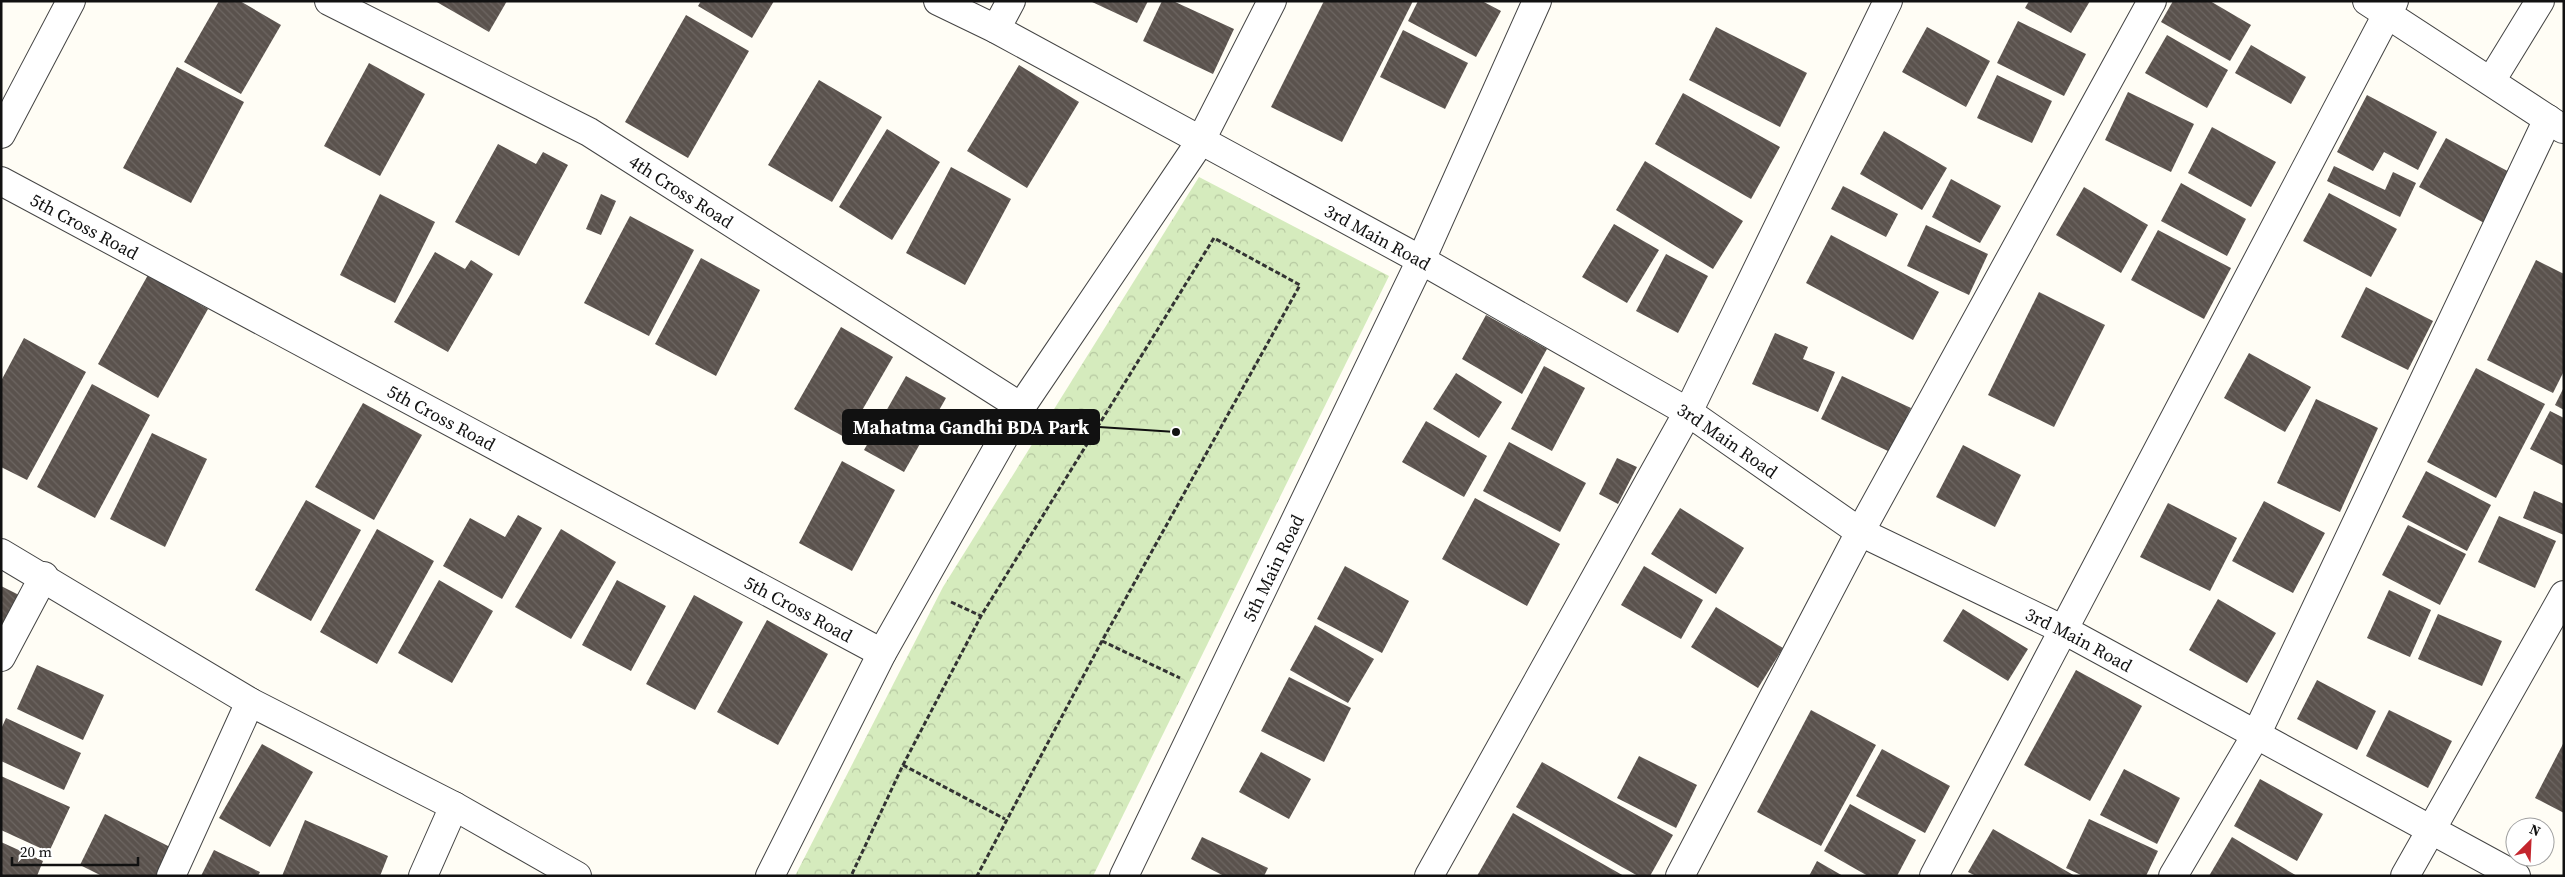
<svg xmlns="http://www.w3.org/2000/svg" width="2565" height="877" font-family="'Source Serif 4',serif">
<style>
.park{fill:url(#park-crowns)}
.building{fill:url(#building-back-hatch)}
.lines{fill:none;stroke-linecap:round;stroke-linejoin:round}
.minor-casing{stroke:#444;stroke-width:30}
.path{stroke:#333;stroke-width:3;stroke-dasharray:5 2.5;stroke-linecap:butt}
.minor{stroke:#fff;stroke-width:28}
.labels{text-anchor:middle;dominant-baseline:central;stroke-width:5;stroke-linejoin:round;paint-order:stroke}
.street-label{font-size:18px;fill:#111;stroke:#fff}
.leader{fill:none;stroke:#111;stroke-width:2}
.callout-dot{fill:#111;stroke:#fff;stroke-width:2}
.callout{fill:#111;stroke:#111;stroke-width:2}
.callout-label{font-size:19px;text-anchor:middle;font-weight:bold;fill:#fff}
</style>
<defs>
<pattern id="park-crowns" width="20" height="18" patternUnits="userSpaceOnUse" patternTransform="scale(1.25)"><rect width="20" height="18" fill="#d5ebbd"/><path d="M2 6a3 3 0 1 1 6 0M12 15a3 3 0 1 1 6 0" fill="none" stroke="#b6c8a1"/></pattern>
<pattern id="building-back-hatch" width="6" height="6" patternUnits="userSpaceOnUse" patternTransform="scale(1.25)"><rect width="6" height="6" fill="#5a524d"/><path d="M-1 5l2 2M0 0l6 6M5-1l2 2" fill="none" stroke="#6d6662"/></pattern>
</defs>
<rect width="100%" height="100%" fill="#fffdf5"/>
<polygon class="park" points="1199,177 1389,276 1093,876 795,876 943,587"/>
<g class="building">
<polygon points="219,1 240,1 281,25 241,94 184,62"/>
<polygon points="435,1 507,1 489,32"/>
<polygon points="701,1 774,1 752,38 698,6"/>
<polygon points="1090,1 1148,1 1137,23"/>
<polygon points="1162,1 1173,1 1234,29 1213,74 1143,41"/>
<polygon points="1324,1 1413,1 1342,142 1271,107"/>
<polygon points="1418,1 1482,1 1501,11 1476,57 1408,21"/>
<polygon points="2029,1 2090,1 2071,33 2025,8"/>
<polygon points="2173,1 2210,1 2251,25 2230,61 2161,22"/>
<polygon points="686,15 749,51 688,158 625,122"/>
<polygon points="2018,21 2086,54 2064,96 1997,63"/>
<polygon points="1716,27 1807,73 1780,127 1689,80"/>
<polygon points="1927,27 1990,61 1966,107 1902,72"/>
<polygon points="1403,30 1468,63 1445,109 1380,77"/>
<polygon points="2167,35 2228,70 2207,108 2145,73"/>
<polygon points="2251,45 2306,77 2291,104 2235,73"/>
<polygon points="369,63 425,94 380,176 324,146"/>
<polygon points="1019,65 1079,102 1027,188 967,151"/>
<polygon points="177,67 244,102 191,203 123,168"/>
<polygon points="1997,75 2052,101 2032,143 1977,118"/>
<polygon points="819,80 882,117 832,202 768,165"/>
<polygon points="2128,92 2194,124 2171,172 2105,140"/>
<polygon points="1683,93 1780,147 1751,199 1655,144"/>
<polygon points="2367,95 2437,132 2418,170 2384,152 2373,171 2337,152"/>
<polygon points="2212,127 2276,162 2251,207 2188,173"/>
<polygon points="887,129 940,162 892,240 839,207"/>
<polygon points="1884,131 1947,168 1922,210 1860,174"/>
<polygon points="2446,138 2513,174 2486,224 2419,187"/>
<polygon points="498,144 536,164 543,152 568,165 519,256 455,222"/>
<polygon points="1645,161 1743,221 1713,269 1616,210"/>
<polygon points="2334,166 2385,190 2393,172 2416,183 2400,217 2327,181"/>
<polygon points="951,167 1011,199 965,285 906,253"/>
<polygon points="1951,179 2001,206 1980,243 1932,217"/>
<polygon points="2181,183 2246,219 2227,256 2161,221"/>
<polygon points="1843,186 1898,214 1886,237 1831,209"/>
<polygon points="2084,187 2148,225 2121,273 2056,235"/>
<polygon points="2329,193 2397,229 2371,277 2303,241"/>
<polygon points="380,194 435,222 395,303 340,275"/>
<polygon points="601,194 616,201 601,235 586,229"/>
<polygon points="630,216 694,250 649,336 584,303"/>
<polygon points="1614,224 1659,250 1627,303 1582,277"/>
<polygon points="1926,225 1988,254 1969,295 1907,266"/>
<polygon points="2158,230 2231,268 2204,319 2131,280"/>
<polygon points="1831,235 1939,292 1913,340 1806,283"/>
<polygon points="435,252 465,269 471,260 493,274 448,352 394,322"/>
<polygon points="1666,254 1708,276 1678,333 1636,311"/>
<polygon points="701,258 760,290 716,376 655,344"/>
<polygon points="2536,260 2564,274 2564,371 2553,393 2487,360"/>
<polygon points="148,275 208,309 158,398 98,364"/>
<polygon points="2366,287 2433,321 2408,370 2341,337"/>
<polygon points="2039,292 2105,325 2054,427 1988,395"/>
<polygon points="1486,315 1547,349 1522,394 1462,359"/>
<polygon points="841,327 893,357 846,438 794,409"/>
<polygon points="1775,333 1808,347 1803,359 1835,372 1818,412 1752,384"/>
<polygon points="24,338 86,372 27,480 1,467 1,381"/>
<polygon points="2249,353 2311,387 2285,432 2224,398"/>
<polygon points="1544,366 1585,388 1552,451 1511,429"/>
<polygon points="2476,368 2545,404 2496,498 2427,462"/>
<polygon points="1456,373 1502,402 1479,438 1433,409"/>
<polygon points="906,376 946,398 904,472 864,450"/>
<polygon points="1842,376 1911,408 1890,452 1821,419"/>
<polygon points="92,384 150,415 95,518 37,487"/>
<polygon points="2564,387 2564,410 2555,405"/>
<polygon points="2316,399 2378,428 2340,512 2277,483"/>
<polygon points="363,403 422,435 374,520 315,487"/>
<polygon points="2550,411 2564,418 2564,466 2530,449"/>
<polygon points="1426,421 1487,456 1464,497 1402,462"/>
<polygon points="152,433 207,459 165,547 110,519"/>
<polygon points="1509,442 1586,483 1560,532 1483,491"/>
<polygon points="1963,445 2021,475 1995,527 1936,497"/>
<polygon points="1617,458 1637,467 1618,504 1599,494"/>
<polygon points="842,461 895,490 852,571 799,543"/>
<polygon points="2426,471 2491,505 2467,551 2402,517"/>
<polygon points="2534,491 2564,504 2564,535 2523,518"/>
<polygon points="1475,498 1560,544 1527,606 1442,559"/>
<polygon points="306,500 361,530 311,621 255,590"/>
<polygon points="2264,501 2325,533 2293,593 2232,561"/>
<polygon points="2168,503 2237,538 2210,591 2140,557"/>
<polygon points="1680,508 1744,548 1716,594 1651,554"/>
<polygon points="518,515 542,528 502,599 443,566 470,518 505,537"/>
<polygon points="2499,516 2556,541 2535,588 2478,562"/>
<polygon points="2408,525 2466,554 2440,605 2382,575"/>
<polygon points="377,529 434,561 377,664 320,632"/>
<polygon points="561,529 616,562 571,639 515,607"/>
<polygon points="1345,566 1409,601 1382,653 1317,619"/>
<polygon points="1644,566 1703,600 1681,639 1621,605"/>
<polygon points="439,580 493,611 452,683 398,653"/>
<polygon points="617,580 666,606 631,671 582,645"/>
<polygon points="1,586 19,595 1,634"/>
<polygon points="2389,590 2431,610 2410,657 2367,638"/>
<polygon points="694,595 743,622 695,710 646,684"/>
<polygon points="2218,599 2276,633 2247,683 2189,650"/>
<polygon points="1716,607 1783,648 1758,688 1691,647"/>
<polygon points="1963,609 2028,649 2008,681 1943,641"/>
<polygon points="2438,614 2502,641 2482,686 2418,659"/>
<polygon points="767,620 828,654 778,745 717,712"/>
<polygon points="1315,625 1374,659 1348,703 1290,670"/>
<polygon points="37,665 104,695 83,740 17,709"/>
<polygon points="2076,670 2142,706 2090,801 2024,765"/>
<polygon points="1289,677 1351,708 1324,762 1261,731"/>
<polygon points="2317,680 2376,711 2357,750 2297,719"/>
<polygon points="1811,710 1876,745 1821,846 1757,812"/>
<polygon points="2389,710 2452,741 2428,788 2366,756"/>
<polygon points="6,718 81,753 64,790 1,761 1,729"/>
<polygon points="2564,742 2564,813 2535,798"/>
<polygon points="262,744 313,772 270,847 219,818"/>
<polygon points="1882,749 1950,786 1925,833 1856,796"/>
<polygon points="1261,752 1311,779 1289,819 1239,792"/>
<polygon points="1639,756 1697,785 1676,828 1617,798"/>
<polygon points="1542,762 1673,835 1650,876 1638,876 1516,807"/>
<polygon points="2124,769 2180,798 2157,844 2100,815"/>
<polygon points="1,776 70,807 49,852 1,830"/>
<polygon points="2260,779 2323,814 2297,861 2234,826"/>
<polygon points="1850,804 1916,840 1897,876 1868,876 1824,851"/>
<polygon points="1513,813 1624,876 1477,876"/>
<polygon points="105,814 170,847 156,876 102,876 80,865"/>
<polygon points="2089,819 2158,851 2146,876 2083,876 2066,868"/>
<polygon points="305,820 388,856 380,876 282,876"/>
<polygon points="1993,829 2075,876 1976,876 1968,872"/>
<polygon points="1202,837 1268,868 1264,876 1224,876 1191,859"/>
<polygon points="2232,837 2297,876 2209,876"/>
<polygon points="1,842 43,861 37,876 1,876"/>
<polygon points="214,850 260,872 258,876 201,876"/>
<polygon points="1817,861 1843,876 1809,876"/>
</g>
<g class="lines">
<defs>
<g id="minor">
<path id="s1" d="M329,1L589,132L1021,407"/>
<path id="s2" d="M938,1L996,29L1421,260L1688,412L1860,532L2064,630L2516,876"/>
<polyline points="2367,1 2563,129"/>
<polyline points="996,29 1011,1"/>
<polyline points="2491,81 2540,1"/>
<polyline points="1,134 71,1"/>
<path id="s3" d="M1,181L882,653"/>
<polyline points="1,553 250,702 454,806 577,876"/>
<polyline points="1,657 44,576"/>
<polyline points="171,876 250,702"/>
<polyline points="423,876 454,806"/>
<polyline points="770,876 882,653 1021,407 1200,142 1272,1"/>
<path id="s4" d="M1124,876L1421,260L1537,1"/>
<polyline points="1429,876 1688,412 1888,1"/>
<polyline points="1680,876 1860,532 2152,1"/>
<polyline points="1934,876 2394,1"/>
<polyline points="2173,876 2256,735 2548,119"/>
<polyline points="2405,876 2564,595"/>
</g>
</defs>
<use href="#minor" class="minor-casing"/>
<g class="path">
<polyline points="951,602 981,616"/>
<polyline points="1102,641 1180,678"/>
<polyline points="903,765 1005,819"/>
<polyline points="852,874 903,765 981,616 1214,238 1300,285 1102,641 977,876"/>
</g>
<use href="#minor" class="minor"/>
</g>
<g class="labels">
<g class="street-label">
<text stroke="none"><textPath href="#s1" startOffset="401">4th Cross Road</textPath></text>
<text stroke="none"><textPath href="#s3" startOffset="95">5th Cross Road</textPath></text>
<text stroke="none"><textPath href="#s2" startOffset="499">3rd Main Road</textPath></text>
<text stroke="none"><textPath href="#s3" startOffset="500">5th Cross Road</textPath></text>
<text stroke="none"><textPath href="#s2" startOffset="904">3rd Main Road</textPath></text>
<text stroke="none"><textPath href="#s4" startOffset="342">5th Main Road</textPath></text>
<text stroke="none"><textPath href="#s3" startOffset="905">5th Cross Road</textPath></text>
<text stroke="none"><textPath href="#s2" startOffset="1309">3rd Main Road</textPath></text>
</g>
</g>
<path class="leader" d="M1176 432L1099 427"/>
<circle class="callout-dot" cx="1176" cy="432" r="5"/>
<rect class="callout" x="843" y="410" width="256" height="34" rx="5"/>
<g class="callout-label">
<text x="971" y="434">Mahatma Gandhi BDA Park</text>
</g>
<rect width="2565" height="877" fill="none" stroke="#111111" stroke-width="5"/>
<g transform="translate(2530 842) rotate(24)"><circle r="24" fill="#ffffff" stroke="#a0a0a0"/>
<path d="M0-4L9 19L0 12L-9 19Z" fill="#c4262e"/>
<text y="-8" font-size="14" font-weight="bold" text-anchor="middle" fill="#111111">N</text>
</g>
<path d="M12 857v8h126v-8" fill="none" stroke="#111111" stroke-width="2.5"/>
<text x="20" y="857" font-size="15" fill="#111111" stroke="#ffffff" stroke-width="4" paint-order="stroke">20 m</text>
</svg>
